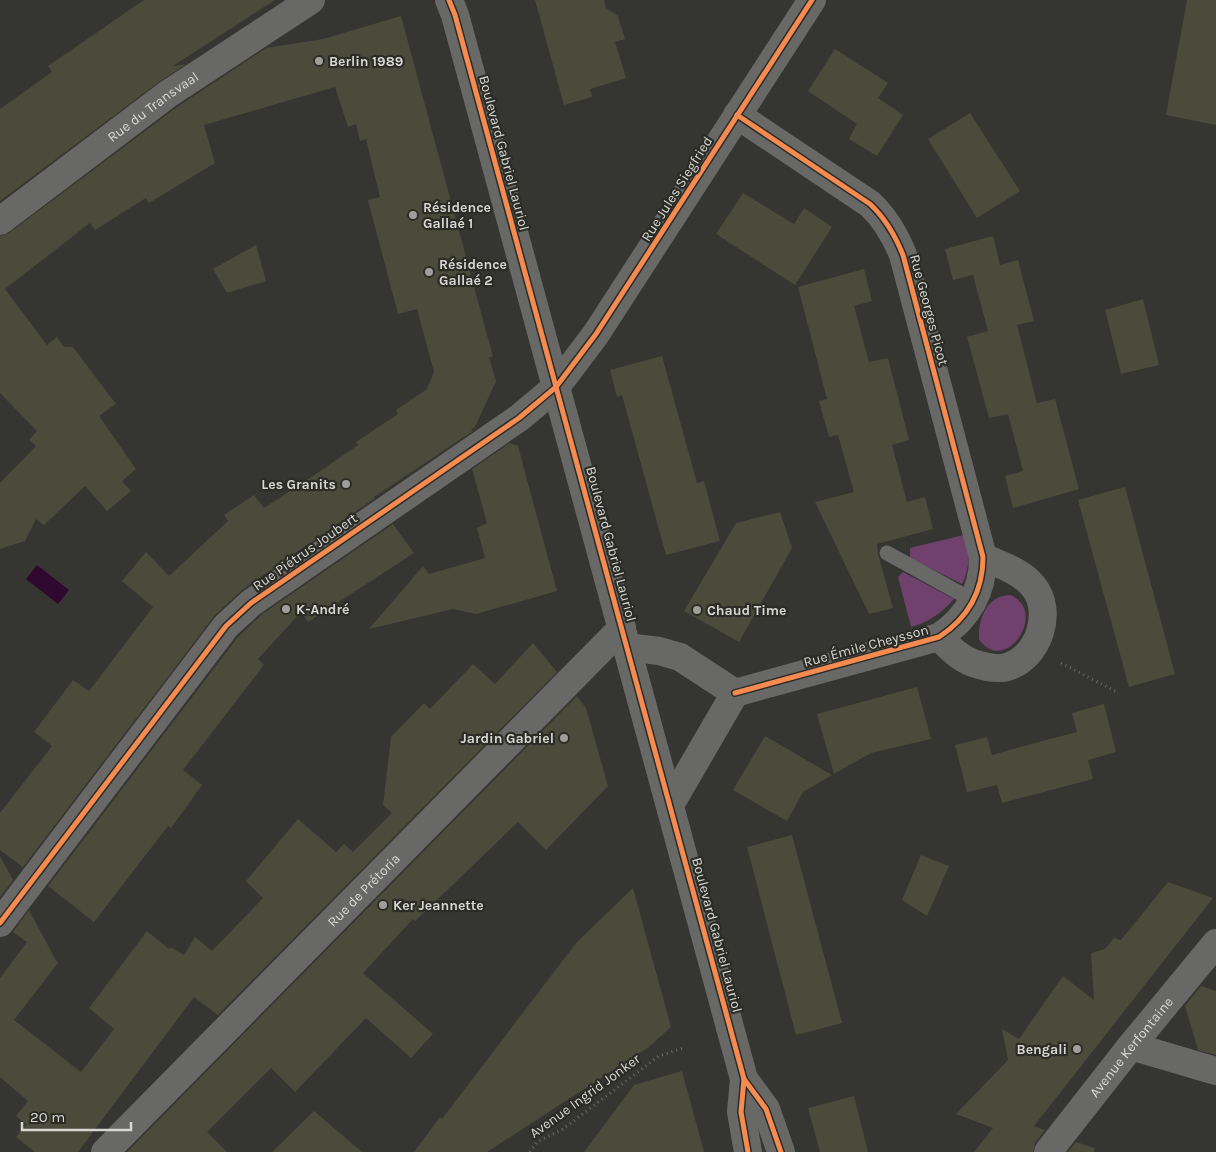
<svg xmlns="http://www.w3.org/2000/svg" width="1216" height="1152" font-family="Karla,sans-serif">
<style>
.green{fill:#6f416c}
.water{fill:#30072f}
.building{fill:#4b4b3c}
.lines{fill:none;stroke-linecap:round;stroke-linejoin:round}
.path{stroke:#6b6c69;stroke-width:3;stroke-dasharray:1 4;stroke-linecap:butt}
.lane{stroke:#686966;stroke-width:15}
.street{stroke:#686966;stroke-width:28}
.secondary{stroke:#686966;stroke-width:28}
.cycleway-casing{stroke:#2c2c27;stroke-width:8}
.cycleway{stroke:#f68b52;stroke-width:5}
.poi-dot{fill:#9e9e9b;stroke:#2c2c27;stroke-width:2}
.labels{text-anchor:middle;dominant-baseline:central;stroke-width:4.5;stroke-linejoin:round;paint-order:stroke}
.poi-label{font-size:14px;font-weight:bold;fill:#d7d7d3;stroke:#2c2c27;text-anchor:start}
.street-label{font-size:14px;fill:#d7d7d3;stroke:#2c2c27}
</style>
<rect width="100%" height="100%" fill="#353532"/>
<g class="green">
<path d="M968,534C970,550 970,569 962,584L910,558V548Z"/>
<path d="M903,572L954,599C941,614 928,622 911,627L898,577Z"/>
<path d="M1011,595C1049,613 1004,677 979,639C978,618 987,595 1011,595Z"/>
</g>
<polygon class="water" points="37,565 69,590 58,604 26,579"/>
<g class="building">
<polygon points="144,0 275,0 173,66 186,64 159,82 0,201 0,109 52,72 48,66"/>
<polygon points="535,0 604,0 606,8 618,16 625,39 615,42 626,78 590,89 592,97 564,105"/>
<polygon points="1187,0 1216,0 1216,125 1166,115"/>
<polygon points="401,16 493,357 489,357 496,381 475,427 471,430 473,431 374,497 375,498 242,590 215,615 23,867 0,850 0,813 52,746 34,732 73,680 89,691 153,607 122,581 146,552 169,576 228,521 224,515 254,495 264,508 313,476 358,445 356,442 398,414 396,410 427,389 434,372 417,309 398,314 368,200 380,197 366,139 360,141 356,124 348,127 335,87 204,125 215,163 149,203 146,198 95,230 90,223 5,289 47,345 57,337 64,347 73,347 116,404 99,416 136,469 122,481 131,491 107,511 85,486 44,525 36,519 25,541 0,549 0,483 36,446 29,440 37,431 0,393 0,236 9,233 177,107 266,48 323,39"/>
<polygon points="835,49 888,83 878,98 903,115 877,156 849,139 857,124 808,91"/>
<polygon points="970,113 1020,191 977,218 928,139"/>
<polygon points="743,193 794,224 804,208 832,227 795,285 716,234"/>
<polygon points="993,236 1000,265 1018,260 1034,321 1017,325 1037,403 1055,399 1079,489 1013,508 1005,476 1023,471 1008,414 989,418 967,337 988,331 973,275 953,280 945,249"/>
<polygon points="256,245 266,281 227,293 213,269"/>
<polygon points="864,269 872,301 854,306 862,336 869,362 888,358 909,440 892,445 907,502 925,497 933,529 877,544 878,554 893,608 869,614 815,502 854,492 838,435 829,437 819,401 827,399 798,287"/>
<polygon points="1143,299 1159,365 1121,374 1105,310"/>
<polygon points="662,356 697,483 704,481 720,541 666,555 622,395 617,397 610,370"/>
<polygon points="510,443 518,446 557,591 476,614 453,609 369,629 423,566 429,574 485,558 477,528 487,523 472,469"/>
<polygon points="1125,487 1175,674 1129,687 1078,500"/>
<polygon points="780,512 792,548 739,642 684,611 736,523"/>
<polygon points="393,524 414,553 308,622 301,612 258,659 264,665 183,770 202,785 171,828 168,826 94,922 48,886 238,637 261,615"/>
<polygon points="533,643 557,672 218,1015 194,997 78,1152 35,1152 16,1137 26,1124 16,1116 28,1101 0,1077 0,978 27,942 13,932 29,910 59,966 57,964 14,1020 81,1072 114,1029 89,1008 147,931 169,949 171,947 184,955 195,937 212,951 263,898 246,881 298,819 336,852 344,844 353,852 392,813 383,805 391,737 424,703 430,709 473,664 495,684"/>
<polygon points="917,687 931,739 871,753 834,774 817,714"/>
<polygon points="577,696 586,708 608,786 546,850 518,822 415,921 413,919 363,973 433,1034 411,1058 366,1018 295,1092 271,1068 207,1132 227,1152 127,1152"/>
<polygon points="1104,704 1116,752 1088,760 1093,779 1002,803 997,785 967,792 955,745 987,737 992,755 1046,740 1077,732 1072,713"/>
<polygon points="765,736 832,775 803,792 787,821 733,790"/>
<polygon points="792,835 842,1023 796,1035 747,847"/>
<polygon points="921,855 949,866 927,916 902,900"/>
<polygon points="0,856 13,880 0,897"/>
<polygon points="1168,882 1213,898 1034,1126 1045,1130 1035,1143 1033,1152 974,1152 993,1128 956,1114 1008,1060 1002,1029 1019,1039 1063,976 1094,1000 1091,953 1105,949 1114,938 1121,940"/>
<polygon points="633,888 671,1027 649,1047 487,1152 414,1152 440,1117 442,1119 576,943"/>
<polygon points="1201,986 1216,991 1216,1055 1198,1050 1185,1006"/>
<polygon points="682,1071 704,1152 584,1152 634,1085"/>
<polygon points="854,1096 868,1152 820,1152 808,1108"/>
<polygon points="314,1111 362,1152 272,1152"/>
<polygon points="1076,1142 1095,1148 1094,1152 1068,1152"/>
</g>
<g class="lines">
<g class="path">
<polyline points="1061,663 1115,691"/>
<polyline points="530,1152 537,1142 563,1129 659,1056 683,1048"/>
</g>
<polyline class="lane" points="887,553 974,601"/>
<g class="street">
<path id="s1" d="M0,221L168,94L311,0"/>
<path d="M939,637C949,647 959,658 973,663C982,666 997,670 1007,667C1039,658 1054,611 1033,586C1021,571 1000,565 983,557"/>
<polyline points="627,647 659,651 680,657 735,693 670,805"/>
<path d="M735,693L939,637C968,618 983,592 983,557L903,255C895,235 886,219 870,204L737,115"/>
<polyline points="0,923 226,626 251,603 519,418 556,387 596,334 812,0"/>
<polyline points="1131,1046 1216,1071"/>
<path id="s2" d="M105,1152L622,628"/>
<path id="s3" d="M1048,1152L1131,1046L1216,943"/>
</g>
<g class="secondary">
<polyline points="449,0 455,15 744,1079 741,1112 748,1152"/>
<polyline points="744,1079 766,1109 781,1152"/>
</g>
<defs>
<g id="cycleway">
<polyline points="449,0 455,15 744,1079 741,1112 748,1152"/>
<path d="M735,693L939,637C968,618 983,592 983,557L903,255C895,235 886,219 870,204L737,115"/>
<polyline points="0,923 226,626 251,603 519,418 556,387 596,334 812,0"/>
<polyline points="744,1079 766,1109 781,1152"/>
</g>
</defs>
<use href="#cycleway" class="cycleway-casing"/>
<use href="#cycleway" class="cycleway"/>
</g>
<g class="poi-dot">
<circle cx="319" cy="61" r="5"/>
<circle cx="413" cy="215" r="5"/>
<circle cx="429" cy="272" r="5"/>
<circle cx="346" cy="484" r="5"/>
<circle cx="286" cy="609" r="5"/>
<circle cx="697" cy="610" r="5"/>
<circle cx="564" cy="738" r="5"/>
<circle cx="383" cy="905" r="5"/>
<circle cx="1077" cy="1049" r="5"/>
</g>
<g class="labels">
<g class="poi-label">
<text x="329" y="61">Berlin 1989</text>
<text x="423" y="207">Résidence<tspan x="423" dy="16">Gallaé 1</tspan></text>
<text x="439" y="264">Résidence<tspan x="439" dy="16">Gallaé 2</tspan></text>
<text x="336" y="484" text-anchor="end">Les Granits</text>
<text x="296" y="609">K-André</text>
<text x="707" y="610">Chaud Time</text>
<text x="554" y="738" text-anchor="end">Jardin Gabriel</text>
<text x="393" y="905">Ker Jeannette</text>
<text x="1067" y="1049" text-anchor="end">Bengali</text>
</g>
<g class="street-label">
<text stroke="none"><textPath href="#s1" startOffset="191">Rue du Transvaal</textPath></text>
<text transform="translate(504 153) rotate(75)">Boulevard Gabriel Lauriol</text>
<text transform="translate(677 189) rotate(-58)">Rue Jules Siegfried</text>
<text transform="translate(929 310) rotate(75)">Rue Georges Picot</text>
<text transform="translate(611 544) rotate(75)">Boulevard Gabriel Lauriol</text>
<text transform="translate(305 552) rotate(-35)">Rue Piétrus Joubert</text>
<text transform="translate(866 646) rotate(-15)">Rue Émile Cheysson</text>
<text stroke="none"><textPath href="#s2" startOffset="368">Rue de Prétoria</textPath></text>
<text transform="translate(717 935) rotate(75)">Boulevard Gabriel Lauriol</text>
<text stroke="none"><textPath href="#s3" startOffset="134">Avenue Kerfontaine</textPath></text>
<text transform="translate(585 1096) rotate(-36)">Avenue Ingrid Jonker</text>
</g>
</g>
<path d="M22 1122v8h109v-8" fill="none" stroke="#d7d7d3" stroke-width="2.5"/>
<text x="30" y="1122" font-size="15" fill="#d7d7d3" stroke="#2c2c27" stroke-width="4" paint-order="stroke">20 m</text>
</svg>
